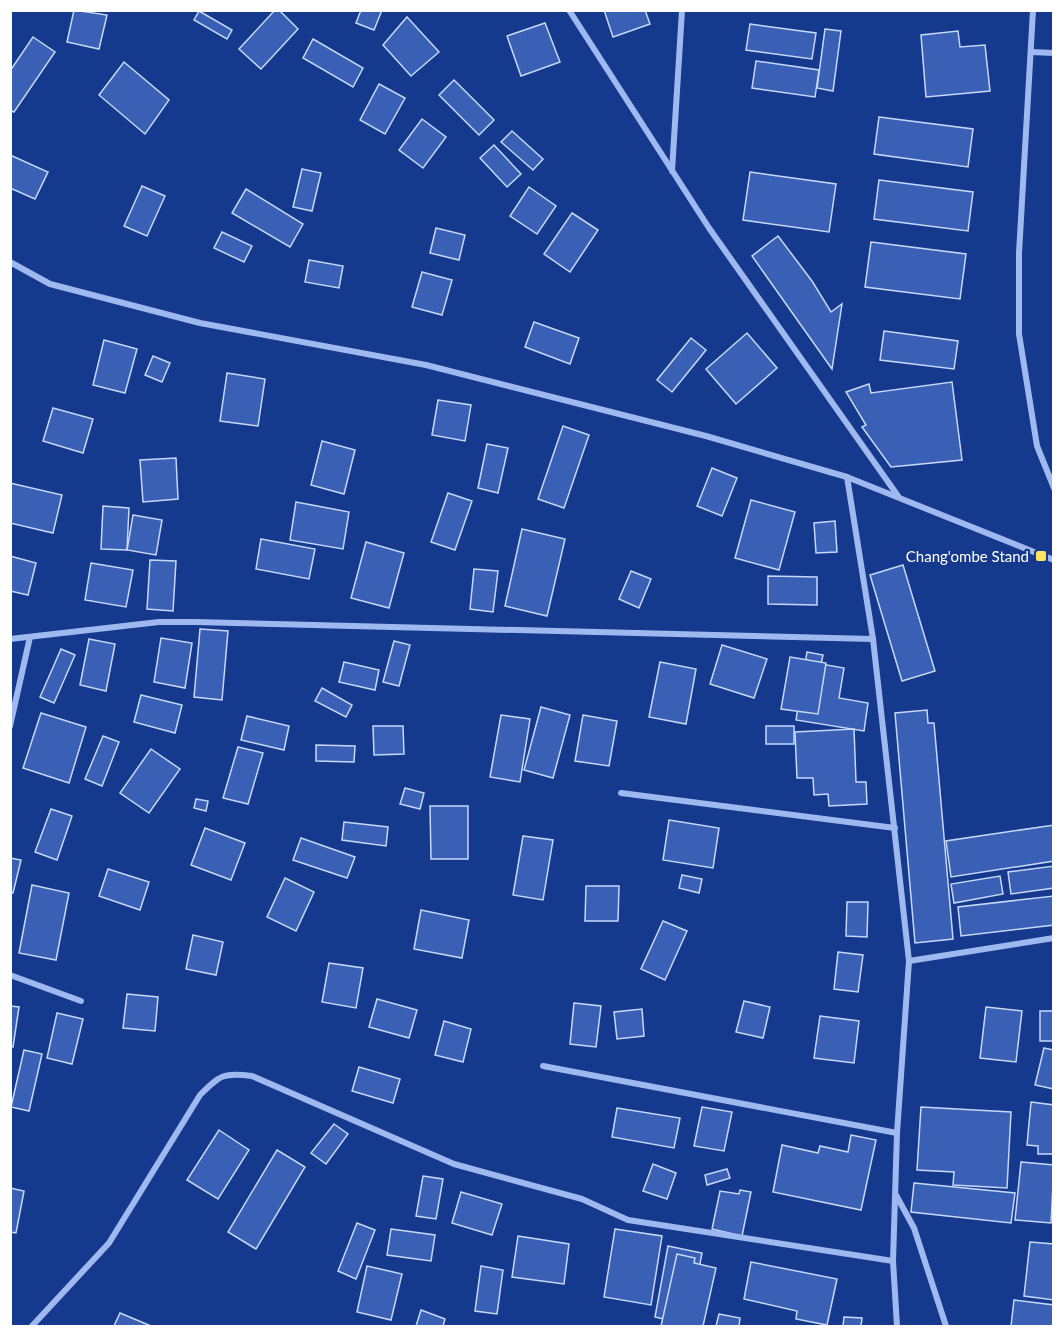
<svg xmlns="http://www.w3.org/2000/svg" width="1064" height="1337" font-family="Lato,sans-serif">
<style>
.building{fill:#3960b4;stroke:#c6d7fb;stroke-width:1.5}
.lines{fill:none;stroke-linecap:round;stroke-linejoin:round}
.minor{stroke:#9fb9f0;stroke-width:6}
.poi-dot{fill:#ffe55e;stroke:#153a8d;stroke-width:2}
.labels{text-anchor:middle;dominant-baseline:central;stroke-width:4.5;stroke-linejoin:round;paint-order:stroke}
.poi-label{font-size:15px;fill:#fff;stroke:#153a8d;text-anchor:end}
</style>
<rect width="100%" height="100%" fill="#153a8d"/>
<g class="building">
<polygon points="74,10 107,15 99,49 67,42"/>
<polygon points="275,10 279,10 298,29 261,69 239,49"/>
<polygon points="361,10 382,10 374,30 356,23"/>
<polygon points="604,10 645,10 650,24 613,37"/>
<polygon points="199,11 232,30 227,39 194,20"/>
<polygon points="407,17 439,52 411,76 383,45"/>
<polygon points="545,23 560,62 521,76 507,36"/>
<polygon points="750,24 816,33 812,59 746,50"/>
<polygon points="825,29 841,31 833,91 817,88"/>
<polygon points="958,31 960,47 985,45 990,91 926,97 921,35"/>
<polygon points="33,37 55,52 14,112 10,110 10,71"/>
<polygon points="313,39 363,68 353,87 303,58"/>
<polygon points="756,61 819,70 815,97 752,88"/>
<polygon points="124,62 169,100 145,134 99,95"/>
<polygon points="454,80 494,120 479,135 439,95"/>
<polygon points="379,84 405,98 385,134 360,120"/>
<polygon points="879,117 973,129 968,167 874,154"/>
<polygon points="422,119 446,137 423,168 399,150"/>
<polygon points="512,131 543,159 533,170 501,142"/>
<polygon points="494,145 521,174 507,187 480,158"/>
<polygon points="10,155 48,172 35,199 10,188"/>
<polygon points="302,169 321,173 312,211 293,207"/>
<polygon points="750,172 836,184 829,232 743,220"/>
<polygon points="879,180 973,192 968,231 874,219"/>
<polygon points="142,186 165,196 147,236 124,226"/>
<polygon points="529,187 556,206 537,234 510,216"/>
<polygon points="246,189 303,224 290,247 232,213"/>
<polygon points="572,213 598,230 570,272 544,254"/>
<polygon points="436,228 465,235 459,260 430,253"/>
<polygon points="222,232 252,246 244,262 214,248"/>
<polygon points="778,236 812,281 831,312 842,304 832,369 752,256"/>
<polygon points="871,242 966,254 960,299 865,287"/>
<polygon points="309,260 343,266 339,288 305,282"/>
<polygon points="422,272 452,280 442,315 412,307"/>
<polygon points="534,322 579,338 570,364 525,347"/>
<polygon points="884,331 958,341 954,369 880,360"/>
<polygon points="747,333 777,368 736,404 706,369"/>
<polygon points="691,338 706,350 672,392 657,380"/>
<polygon points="104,340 137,349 125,393 93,385"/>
<polygon points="153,356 170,363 162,382 145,375"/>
<polygon points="227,373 265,379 258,426 220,421"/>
<polygon points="952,382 962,460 891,467 862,427 866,425 846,392 869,384 871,393"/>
<polygon points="438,400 471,405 465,441 432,435"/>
<polygon points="53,408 93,419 83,453 43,441"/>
<polygon points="563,426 589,435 564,508 538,499"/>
<polygon points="322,441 355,450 344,494 311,485"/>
<polygon points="487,444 508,448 498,493 478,488"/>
<polygon points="176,458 178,499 143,502 140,460"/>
<polygon points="712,468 737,478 722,516 697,506"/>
<polygon points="10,483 62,495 53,533 10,523"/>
<polygon points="448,493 472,501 455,550 431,542"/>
<polygon points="751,500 795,512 779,570 735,558"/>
<polygon points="296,502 349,512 343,549 290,540"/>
<polygon points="103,506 129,508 127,550 101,549"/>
<polygon points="133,515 162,520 156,555 127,550"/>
<polygon points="835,521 837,552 816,553 814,523"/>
<polygon points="522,529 565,539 547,616 505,606"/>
<polygon points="261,539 315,549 309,579 256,569"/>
<polygon points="366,542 404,553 389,608 351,598"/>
<polygon points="10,556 36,563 28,595 10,591"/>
<polygon points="150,560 176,561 173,611 147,609"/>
<polygon points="91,563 133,570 126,607 85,600"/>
<polygon points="903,565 935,671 902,681 870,575"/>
<polygon points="474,569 498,571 493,612 470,609"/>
<polygon points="631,571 651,579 639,608 619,599"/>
<polygon points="768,576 817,577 817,605 768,604"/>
<polygon points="200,629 228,631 222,700 194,697"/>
<polygon points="161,638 192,643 185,688 154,682"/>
<polygon points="89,639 115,644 106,691 80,685"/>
<polygon points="394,641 410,645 399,686 383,682"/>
<polygon points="722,645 767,659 754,698 710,684"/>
<polygon points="61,649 75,655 54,703 40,697"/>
<polygon points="807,652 823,655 821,664 844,668 839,698 868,703 864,731 796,720"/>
<polygon points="790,657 826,663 818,714 781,709"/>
<polygon points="344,662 379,670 375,690 339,682"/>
<polygon points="660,662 696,669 686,724 649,717"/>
<polygon points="322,688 352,705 346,717 315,701"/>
<polygon points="141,695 182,705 175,733 134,722"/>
<polygon points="541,707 570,715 553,778 524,770"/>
<polygon points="927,710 928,723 934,723 953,939 915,943 895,713"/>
<polygon points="41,713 86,727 69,783 23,768"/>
<polygon points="501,715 530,719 520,782 490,777"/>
<polygon points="583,715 617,721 609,766 575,761"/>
<polygon points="247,716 289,726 284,750 241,740"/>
<polygon points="373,726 403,726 404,754 374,755"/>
<rect x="766" y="726" width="28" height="18"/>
<polygon points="854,729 856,782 866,782 867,804 829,806 828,794 814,795 813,778 797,778 795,732"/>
<polygon points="103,736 119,742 102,786 85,779"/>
<polygon points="316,745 355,746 354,762 316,761"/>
<polygon points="238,747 263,753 248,804 223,798"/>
<polygon points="151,749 180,769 149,813 120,793"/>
<polygon points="405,788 424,793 420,809 400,804"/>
<polygon points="196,799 208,801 206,811 194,808"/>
<polygon points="430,806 468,806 468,859 431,859"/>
<polygon points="51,809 72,816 57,860 35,852"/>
<polygon points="669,820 719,828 713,868 663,860"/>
<polygon points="344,822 388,827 386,846 342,840"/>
<polygon points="1054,825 1054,861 951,877 946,841"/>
<polygon points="205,828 245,843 231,880 191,865"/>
<polygon points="523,836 553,840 543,900 513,895"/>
<polygon points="301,838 355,857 347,878 293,860"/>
<polygon points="10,858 21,860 13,893 10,893"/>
<polygon points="1054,866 1054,888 1011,894 1008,872"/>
<polygon points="108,869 149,882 140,910 99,896"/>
<polygon points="682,875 702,879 699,893 679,888"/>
<polygon points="1000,876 1003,894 954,903 951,884"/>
<polygon points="285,878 314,892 296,931 267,917"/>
<polygon points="32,885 69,893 56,960 19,953"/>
<polygon points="586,886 619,886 618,921 585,921"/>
<polygon points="1054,896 1054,925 961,936 958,907"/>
<polygon points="847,902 868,902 867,937 846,936"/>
<polygon points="421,910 469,920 462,958 414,949"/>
<polygon points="663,921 687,931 665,980 641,969"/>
<polygon points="193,935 223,942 216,975 186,969"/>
<polygon points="838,952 863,955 858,992 834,989"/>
<polygon points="329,963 363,968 356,1008 322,1002"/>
<polygon points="127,994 158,997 155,1031 123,1028"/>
<polygon points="377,999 417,1010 409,1038 369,1027"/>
<polygon points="744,1001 770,1007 763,1038 736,1032"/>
<polygon points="574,1003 601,1006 596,1047 570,1044"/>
<polygon points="10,1006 19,1007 13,1047 10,1046"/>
<polygon points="986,1007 1022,1011 1016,1062 980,1058"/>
<polygon points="642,1009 644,1036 617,1039 614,1012"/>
<rect x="1040" y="1011" width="14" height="30"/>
<polygon points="57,1013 83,1019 72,1064 47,1058"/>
<polygon points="820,1016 859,1021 854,1063 814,1058"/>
<polygon points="444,1021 471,1029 463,1062 435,1055"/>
<polygon points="1044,1048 1054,1050 1054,1089 1035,1085"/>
<polygon points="24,1050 42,1054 29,1111 11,1107"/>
<polygon points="359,1067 400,1079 393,1103 352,1091"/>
<polygon points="1031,1102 1054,1105 1054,1154 1038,1154 1038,1146 1027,1145"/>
<polygon points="702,1107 732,1112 724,1151 694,1146"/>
<polygon points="921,1107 1011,1112 1007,1188 953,1185 954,1172 917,1170"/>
<polygon points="617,1108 680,1118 674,1148 612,1137"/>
<polygon points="334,1124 348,1134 326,1164 311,1153"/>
<polygon points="219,1130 249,1150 218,1199 187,1180"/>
<polygon points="851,1135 876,1140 861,1210 773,1192 782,1145 818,1153 820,1146 848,1152"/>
<polygon points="277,1150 305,1167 256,1249 228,1232"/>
<polygon points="1021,1162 1054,1165 1051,1223 1015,1220"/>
<polygon points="653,1164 676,1173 667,1199 643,1191"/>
<polygon points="727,1169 730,1178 707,1185 705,1175"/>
<polygon points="423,1176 443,1179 436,1219 416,1216"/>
<polygon points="914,1183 1015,1193 1011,1223 911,1212"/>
<polygon points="10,1188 24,1191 16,1233 10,1232"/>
<polygon points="740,1190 751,1192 742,1236 712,1229 720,1191 739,1194"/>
<polygon points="461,1192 502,1204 492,1235 452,1223"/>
<polygon points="357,1223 375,1230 356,1279 338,1271"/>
<polygon points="391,1229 435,1235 431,1261 387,1255"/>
<polygon points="615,1229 662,1236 651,1305 604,1297"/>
<polygon points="518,1236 569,1244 564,1284 512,1277"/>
<polygon points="1030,1242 1054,1244 1054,1300 1024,1296"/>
<polygon points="668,1246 702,1253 688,1325 655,1317"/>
<polygon points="677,1254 695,1258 694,1263 716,1268 703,1326 661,1326"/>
<polygon points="751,1262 837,1279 827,1325 796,1319 797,1311 744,1299"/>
<polygon points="367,1266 402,1274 391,1320 357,1312"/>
<polygon points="481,1266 503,1270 497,1314 475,1311"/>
<polygon points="1014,1300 1054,1305 1054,1326 1011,1326"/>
<polygon points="421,1310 445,1319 443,1326 416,1326"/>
<polygon points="120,1313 151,1326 114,1326"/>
<polygon points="719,1314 740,1318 739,1326 716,1326"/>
<polygon points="844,1317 862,1318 861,1326 843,1326"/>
</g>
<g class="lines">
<g class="minor">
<polyline points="569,10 709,228 898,496"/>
<polyline points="1033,10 1019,253 1019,334 1037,446 1054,488"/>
<polyline points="1031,52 1054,53"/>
<polyline points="672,171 682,10"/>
<polyline points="10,262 50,284 200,323 426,365 706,436 847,477 1054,560"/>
<polyline points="847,477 873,639 909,961 897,1133 893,1261 897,1326"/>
<polyline points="10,639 159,622 195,622 873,639"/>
<polyline points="10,726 30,637"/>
<polyline points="621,793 895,828"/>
<polyline points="909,961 1054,938"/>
<polyline points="10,975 81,1001"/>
<polyline points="543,1066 897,1133"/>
<polyline points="896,1195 914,1228 946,1326"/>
<path d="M32,1326L109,1243L200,1095C220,1075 224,1072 252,1076L454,1164L582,1199L628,1220L893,1261"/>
</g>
</g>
<rect class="poi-dot" x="1035" y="550" width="12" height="12" rx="3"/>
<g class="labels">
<g class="poi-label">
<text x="1029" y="556">Chang'ombe Stand</text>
</g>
</g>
<rect width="1064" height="1337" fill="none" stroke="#ffffff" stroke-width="24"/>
</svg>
